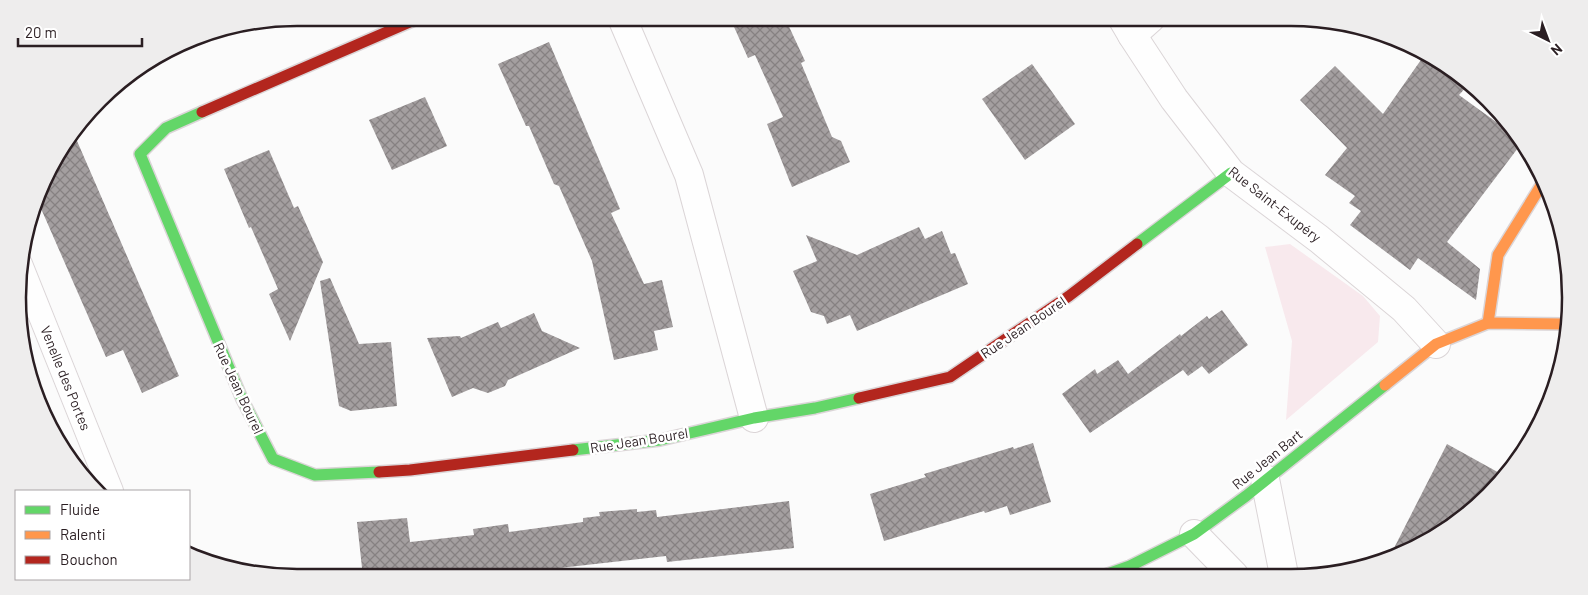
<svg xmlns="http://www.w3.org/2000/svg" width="1588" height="595" font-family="Barlow,sans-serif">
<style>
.grass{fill:#f8e9ed}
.building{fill:url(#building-cross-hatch)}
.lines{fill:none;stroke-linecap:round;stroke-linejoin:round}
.lane-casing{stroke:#dbd5d7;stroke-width:26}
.street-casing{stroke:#dbd5d7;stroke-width:30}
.fast-casing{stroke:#dbd5d7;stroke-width:14}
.slow-casing{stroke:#dbd5d7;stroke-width:14}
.jam-casing{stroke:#dbd5d7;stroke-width:14}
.lane{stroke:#fefefe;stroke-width:24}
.street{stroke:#fefefe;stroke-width:28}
.fast{stroke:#63d668;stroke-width:11}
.slow{stroke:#ff974d;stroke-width:11}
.jam{stroke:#b3261e;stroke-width:11}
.labels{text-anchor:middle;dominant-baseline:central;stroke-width:5;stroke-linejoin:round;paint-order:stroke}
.street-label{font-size:14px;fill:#2a1e22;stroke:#fff}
.rim{fill:none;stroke:#2a1e22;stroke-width:2.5}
</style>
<defs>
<pattern id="building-cross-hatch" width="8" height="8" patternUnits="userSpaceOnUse" patternTransform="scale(1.25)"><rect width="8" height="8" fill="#a49fa0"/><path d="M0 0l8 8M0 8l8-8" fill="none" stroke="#868182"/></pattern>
</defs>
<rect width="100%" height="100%" fill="#fbfbfb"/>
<polygon class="grass" points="1290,244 1363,296 1380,316 1378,342 1286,420 1292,341 1265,247"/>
<g class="building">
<polygon points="730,18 785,18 805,61 801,63 832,137 841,141 850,162 792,187 767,124 783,117 755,55 748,58"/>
<polygon points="549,42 620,209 611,213 644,284 662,280 673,327 654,331 658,350 614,360 592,261 559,186 554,184 529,126 526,126 498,64"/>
<polygon points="1423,57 1461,76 1469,84 1459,95 1510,132 1521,144 1447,242 1480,269 1476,300 1418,258 1410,270 1350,225 1361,211 1349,203 1355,196 1325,175 1347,148 1300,100 1335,66 1383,114"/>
<polygon points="1032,64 1075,124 1025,160 982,99"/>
<polygon points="425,97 447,146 392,170 369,120"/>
<polygon points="74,134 179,376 142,393 123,350 106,357 39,204 55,158"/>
<polygon points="269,150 294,208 298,206 323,262 290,341 269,294 278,289 251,227 249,228 224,169"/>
<polygon points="919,227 925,239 942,231 951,254 955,253 968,284 857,331 850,315 827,324 824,316 811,312 793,271 817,261 806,235 857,255"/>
<polygon points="330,278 359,344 391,342 397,406 351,411 339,406 320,281"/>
<polygon points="1222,310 1248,345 1209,374 1202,366 1188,376 1183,370 1090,433 1062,394 1095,369 1097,374 1118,360 1128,374 1180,334 1181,336 1207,316 1209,319"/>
<polygon points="534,313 542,331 580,348 508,380 505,386 488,393 473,388 452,397 427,338 460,336 461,338 498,322 501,328"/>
<polygon points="1033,443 1051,502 1010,515 1007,506 985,513 984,511 884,541 870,494 926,477 924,474 1013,447 1014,449"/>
<polygon points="1447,444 1503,475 1475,508 1414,549 1390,556"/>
<polygon points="789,501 794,548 667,562 666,556 533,571 533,574 509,577 363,577 357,522 407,518 410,542 474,535 473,529 508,524 509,532 583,522 583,518 600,516 599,512 637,509 637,512 656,510 657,517"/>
</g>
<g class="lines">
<defs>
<polyline id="lane" points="20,264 111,491"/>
<g id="street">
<polyline points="622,18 689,175 754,418"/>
<polyline points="1122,18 1132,35 1174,99 1231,173 1319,239 1404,309 1436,344"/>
<polyline points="1132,35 1151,18"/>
<polyline points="1265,479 1284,575"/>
<polyline points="1194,534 1234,575"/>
</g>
<g id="fast">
<polyline points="202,112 166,128 140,154 242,399 273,459 315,475 379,472"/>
<polyline points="1137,244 1231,173"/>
<polyline points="573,450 660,440 754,418 815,408 859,398"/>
<polyline points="1102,576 1130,566 1194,534 1246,496 1385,385"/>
</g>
<g id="slow">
<polyline points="1488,323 1498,255 1542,184"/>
<polyline points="1385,385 1436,344 1488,323 1564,324"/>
</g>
<g id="jam">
<polyline points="202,112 419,18"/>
<polyline points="859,398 950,377 1069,296 1137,244"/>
<polyline points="379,472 410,470 573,450"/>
</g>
</defs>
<use href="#lane" class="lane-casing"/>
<use href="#street" class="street-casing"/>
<use href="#fast" class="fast-casing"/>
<use href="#slow" class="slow-casing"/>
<use href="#jam" class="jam-casing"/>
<use href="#lane" class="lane"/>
<use href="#street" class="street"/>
<use href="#fast" class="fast"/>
<use href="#slow" class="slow"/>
<use href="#jam" class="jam"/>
</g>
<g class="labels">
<g class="street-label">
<text transform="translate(1275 204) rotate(38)">Rue Saint-Exupéry</text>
<text transform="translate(1023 327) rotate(-34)">Rue Jean Bourel</text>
<text transform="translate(66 378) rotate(68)">Venelle des Portes</text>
<text transform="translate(239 388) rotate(65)">Rue Jean Bourel</text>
<text transform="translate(639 440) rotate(-9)">Rue Jean Bourel</text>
<text transform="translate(1267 459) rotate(-39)">Rue Jean Bart</text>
</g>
</g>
<path d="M0 0H1588V595H0ZM297 26H1291A271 271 0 0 1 1562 297V298A271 271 0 0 1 1291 569H297A271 271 0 0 1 26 298V297A271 271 0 0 1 297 26Z" fill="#eeeded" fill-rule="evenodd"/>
<path class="rim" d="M297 26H1291A271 271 0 0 1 1562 297V298A271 271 0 0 1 1291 569H297A271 271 0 0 1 26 298V297A271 271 0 0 1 297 26Z"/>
<rect x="15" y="490" width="175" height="90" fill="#ffffff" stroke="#aaa5a7"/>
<rect x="25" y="506" width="25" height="8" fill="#63d668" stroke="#aaa5a7"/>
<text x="60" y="515" font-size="15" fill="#2a1e22">Fluide</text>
<rect x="25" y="531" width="25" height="8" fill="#ff974d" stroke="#aaa5a7"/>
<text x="60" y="540" font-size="15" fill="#2a1e22">Ralenti</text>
<rect x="25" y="556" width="25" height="8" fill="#b3261e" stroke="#aaa5a7"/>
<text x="60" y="565" font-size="15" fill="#2a1e22">Bouchon</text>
<g transform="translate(1548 40) rotate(138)" stroke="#ffffff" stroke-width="4" paint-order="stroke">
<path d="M0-4L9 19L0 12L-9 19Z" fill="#2a1e22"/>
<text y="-8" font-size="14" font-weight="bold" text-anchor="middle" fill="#2a1e22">N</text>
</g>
<path d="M18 38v8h124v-8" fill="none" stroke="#2a1e22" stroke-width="2.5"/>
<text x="25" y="38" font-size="15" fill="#2a1e22" stroke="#ffffff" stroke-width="4" paint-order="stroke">20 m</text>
</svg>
